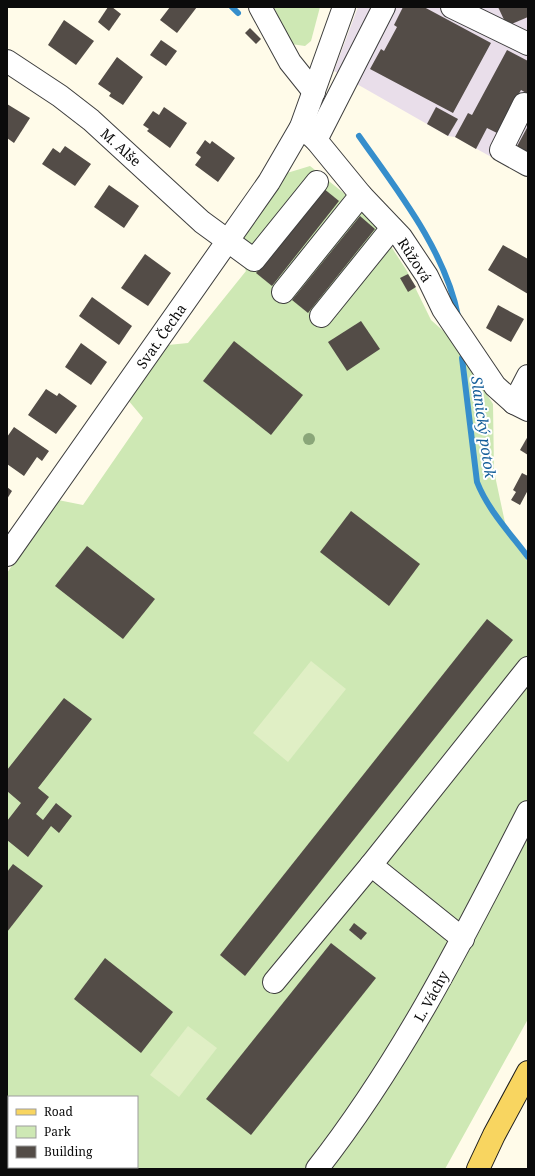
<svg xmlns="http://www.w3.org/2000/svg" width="535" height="1176" font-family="'Noto Serif',serif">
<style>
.industrial{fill:#e9deea}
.green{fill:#cee8b4;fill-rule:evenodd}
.pitch{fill:#e0efc5}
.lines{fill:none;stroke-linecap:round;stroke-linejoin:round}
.stream{stroke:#368ecc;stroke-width:6}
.building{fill:#534c47}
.minor-casing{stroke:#3e3e3e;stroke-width:24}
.major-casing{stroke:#1c1c1c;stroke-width:24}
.minor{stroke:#fff;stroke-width:22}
.major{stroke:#f8d560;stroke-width:22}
.tree{fill:#8aa679}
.labels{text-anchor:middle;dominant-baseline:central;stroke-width:4;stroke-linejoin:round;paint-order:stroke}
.street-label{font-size:14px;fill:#0b0b0b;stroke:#fff}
.water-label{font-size:15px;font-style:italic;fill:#165f9a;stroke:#fff}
</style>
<rect width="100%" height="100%" fill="#fffbe9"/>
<polygon class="industrial" points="358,7 528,7 528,177 455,137 448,136 334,71"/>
<g class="green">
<polygon points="274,7 320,7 311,41 305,46 291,44"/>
<path d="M310,166L370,214L407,271L431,320L449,336L493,404L494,471L507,532L528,562V1019L445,1169H10L7,1166V573L58,500L83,505L143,418L128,400L168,345L188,343L246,271L236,249L287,173ZM9,1097H137V1167H9Z"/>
</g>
<g class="pitch">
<polygon points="311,661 346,689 288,762 253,733"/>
<polygon points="188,1026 217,1048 179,1097 150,1075"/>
</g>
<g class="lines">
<g class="stream">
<polyline points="232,7 238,13"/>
<path d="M359,136C397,190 445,250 458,316"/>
<path d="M462,358L477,482C488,510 510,533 528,557"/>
</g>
</g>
<g class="building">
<polygon points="108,7 112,7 121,14 109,31 98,22"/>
<polygon points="170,7 197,7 177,33 160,20"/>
<polygon points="403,7 424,7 491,43 453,113 370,69 381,49 384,51 397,27 394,25"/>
<polygon points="498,7 528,7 528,17 507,26"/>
<polygon points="64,20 94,41 76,65 48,45"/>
<polygon points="250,28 261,39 256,44 245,33"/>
<polygon points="161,40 177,51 166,66 150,55"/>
<polygon points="507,50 528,61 528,94 521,90 497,133 487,128 476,149 455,137 468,113 472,115"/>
<polygon points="117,57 143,77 123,105 109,96 111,93 98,84"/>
<polygon points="7,104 30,118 14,143 7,138"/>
<polygon points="164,107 187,123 170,148 147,131 149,129 143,125 153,111 159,115"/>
<polygon points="436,107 458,119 448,136 427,124"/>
<polygon points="528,126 528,157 515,150"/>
<polygon points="205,140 210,144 212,141 235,158 218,182 195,165 201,157 196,153"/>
<polygon points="65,146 91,164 75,186 42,164 53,148 60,153"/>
<polygon points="109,185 139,206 124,228 94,207"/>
<polygon points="323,188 339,201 272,286 256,273"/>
<polygon points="360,216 375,229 308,313 292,300"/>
<polygon points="503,245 528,259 528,294 488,270"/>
<polygon points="145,254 171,273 148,306 121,288"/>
<polygon points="408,274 416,287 408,292 400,278"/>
<polygon points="92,297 132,326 119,345 79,316"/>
<polygon points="498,305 524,319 511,342 486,328"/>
<polygon points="361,321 380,349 347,371 328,342"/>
<polygon points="234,341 303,395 271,435 203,381"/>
<polygon points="81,343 107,362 91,385 65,367"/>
<polygon points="46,389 57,396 59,393 77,406 56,434 28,415"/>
<polygon points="14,427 49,451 42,461 37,457 24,476 7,464 7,437"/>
<polygon points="528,436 528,455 520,450"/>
<polygon points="522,473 528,476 528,490 520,505 511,500 516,492 513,490"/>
<polygon points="7,487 12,491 7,499"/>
<polygon points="351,511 420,564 389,606 320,552"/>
<polygon points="87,546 155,599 123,639 55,586"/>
<polygon points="487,619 513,640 245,976 220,955"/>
<polygon points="64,698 92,719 38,788 49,797 36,814 43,820 56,803 72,816 59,833 51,826 28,857 7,840 7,821 21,803 7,791 7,770"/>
<polygon points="13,864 43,886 7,932 7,872"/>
<polygon points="354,923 367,933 361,940 349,930"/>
<polygon points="331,943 376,978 251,1135 206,1099"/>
<polygon points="105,958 173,1012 141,1053 74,999"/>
<polygon points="114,1167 123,1167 125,1169 112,1169"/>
</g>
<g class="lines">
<defs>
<g id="minor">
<polyline points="260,7 290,62 314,92"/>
<polyline points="452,7 528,44"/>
<polyline points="7,61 60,96 91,120 202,222 254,260 317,182"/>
<polyline points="524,104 501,150 528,165"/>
<polyline points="301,127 316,140 361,195 401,237 427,276 443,309 495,386 514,403 528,410"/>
<polyline points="316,140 384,7"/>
<polyline points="283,292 361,195"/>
<polyline points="321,316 392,228"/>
<polyline points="514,403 528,376"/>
<polyline points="7,555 269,182 301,127 344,7"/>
<polyline points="371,865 463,939"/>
<polyline points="274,982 371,865 528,668"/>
<path d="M317,1169C403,1059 465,935 528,812"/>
</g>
<polyline id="major" points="478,1169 494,1135 528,1072"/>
</defs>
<use href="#minor" class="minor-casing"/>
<use href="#major" class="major-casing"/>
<use href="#minor" class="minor"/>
<use href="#major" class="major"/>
</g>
<circle class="tree" cx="309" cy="439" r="6"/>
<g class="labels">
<g class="street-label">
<text transform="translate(121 147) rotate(42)">M. Alše</text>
<text transform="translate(415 260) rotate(57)">Růžová</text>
<text transform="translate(161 336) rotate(-55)">Svat. Čecha</text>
<text transform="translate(431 996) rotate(-61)">L. Váchy</text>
</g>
<g class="water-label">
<text transform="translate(484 427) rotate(82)">Slanický potok</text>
</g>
</g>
<rect width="535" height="1176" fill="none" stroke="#0b0b0b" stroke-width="16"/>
<rect x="8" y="1096" width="130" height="72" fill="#ffffff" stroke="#9d9d9d"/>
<rect x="16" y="1109" width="20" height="6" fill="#f8d560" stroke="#9d9d9d"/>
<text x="44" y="1116" font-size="12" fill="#0b0b0b">Road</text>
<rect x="16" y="1126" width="20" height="12" fill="#cee8b4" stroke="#9d9d9d"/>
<text x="44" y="1136" font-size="12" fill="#0b0b0b">Park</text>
<rect x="16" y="1146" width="20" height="12" fill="#534c47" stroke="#9d9d9d"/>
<text x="44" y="1156" font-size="12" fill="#0b0b0b">Building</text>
</svg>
